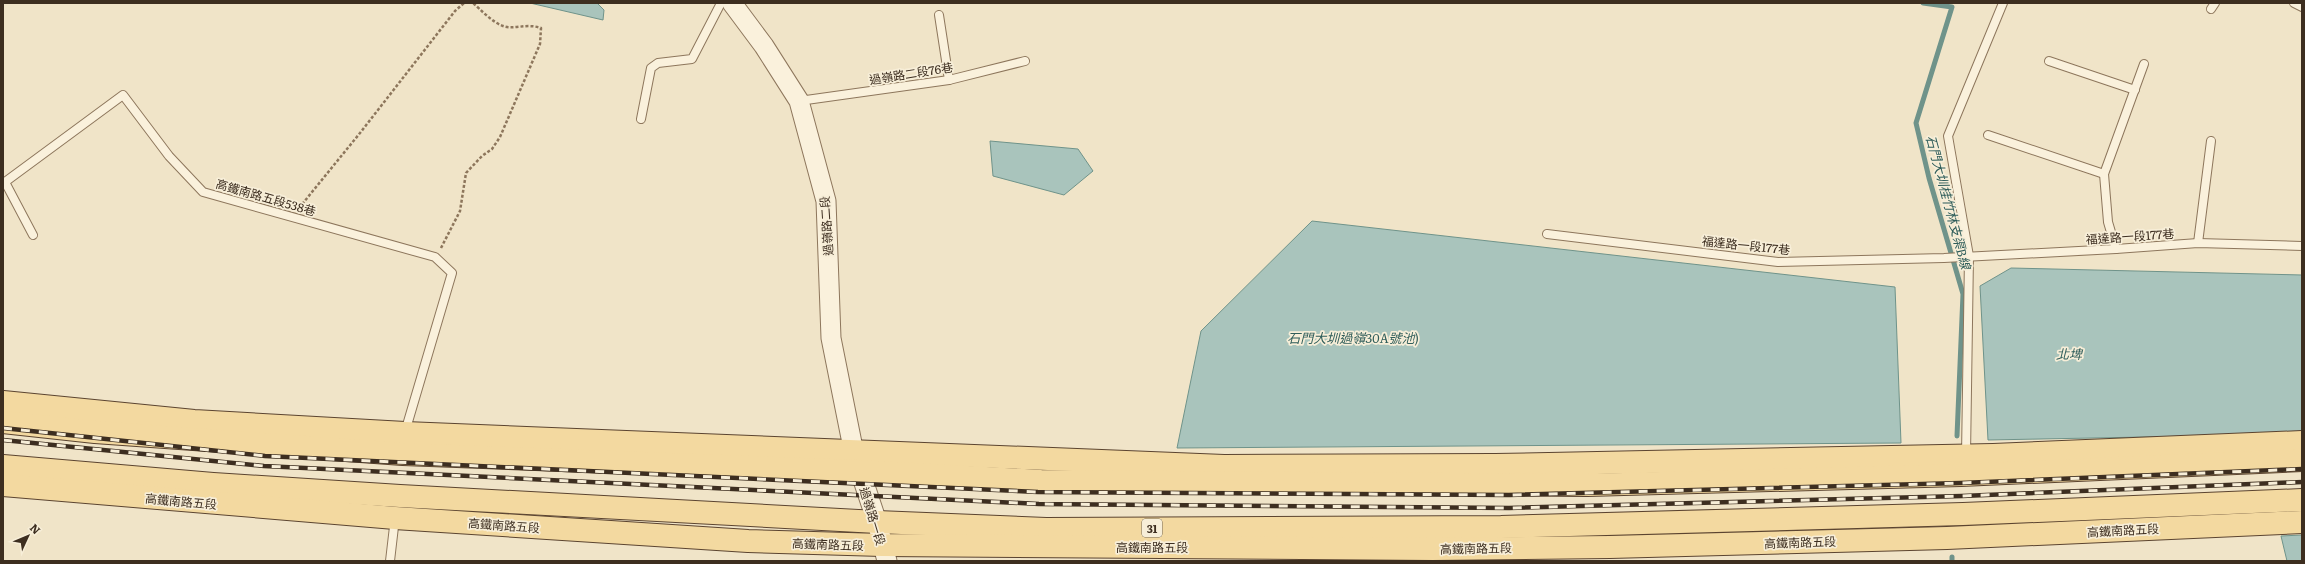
<svg xmlns="http://www.w3.org/2000/svg" width="2305" height="564" font-family="Literata,'Noto Sans TC',serif">
<style>
.water{fill:#a9c4bc;stroke:#6f938a}
.lines{fill:none;stroke-linecap:round;stroke-linejoin:round}
.stream{stroke:#6f938a;stroke-width:5}
.service-casing{stroke:#8d765c;stroke-width:10}
.tertiary-casing{stroke:#8d765c;stroke-width:21}
.primary-casing{stroke:#5b4430;stroke-width:24}
.path{stroke:#8d765c;stroke-width:2.5;stroke-dasharray:3 2;stroke-linecap:butt}
.service{stroke:#faf1dc;stroke-width:8}
.tertiary{stroke:#faf1dc;stroke-width:19}
.primary{stroke:#f3d9a0;stroke-width:22}
.rail-casing{stroke:#3d2e20;stroke-width:4.5}
.rail{stroke:#f7eed8;stroke-width:3;stroke-dasharray:9;stroke-linecap:butt}
.labels{text-anchor:middle;dominant-baseline:central;stroke-width:3.5;stroke-linejoin:round;paint-order:stroke}
.shield{fill:#f7eed8;stroke:#756857;stroke-width:1}
.shield-label{font-size:11px;font-weight:bold;fill:#3d2e20}
.street-label{font-size:12px;fill:#3d2e20;stroke:#f7eed8}
.water-label{font-size:13px;font-style:italic;fill:#2f5d5a;stroke:#f7eed8}
</style>
<rect width="100%" height="100%" fill="#f0e4c8"/>
<g class="water">
<polygon points="530,3 597,3 604,10 603,20"/>
<polygon points="990,141 1078,149 1093,171 1064,195 993,176"/>
<polygon points="1312,221 1895,287 1901,443 1177,448 1201,331"/>
<polygon points="2011,268 2302,275 2302,434 1988,440 1980,286"/>
<polygon points="2302,535 2302,561 2287,561 2281,536"/>
</g>
<g class="lines">
<g class="stream">
<polyline points="1923,3 1952,7 1916,123 1929,178 1963,294 1957,436"/>
<polyline points="1952,561 1952,557"/>
</g>
<defs>
<g id="service">
<polyline points="2294,3 2302,7"/>
<polyline points="2211,9 2215,3"/>
<polyline points="939,15 949,80"/>
<polyline points="2049,61 2135,90"/>
<polyline points="799,101 949,80 1025,61"/>
<polyline points="641,119 651,68 658,63 692,59 721,3"/>
<polyline points="1988,135 2104,174"/>
<polyline points="1547,234 1778,262 1944,258 2116,249 2198,243 2302,246"/>
<polyline points="33,235 5,182 123,95 169,156 203,192 435,257 452,273 405,432"/>
<polyline points="2198,243 2211,141"/>
<polyline points="2116,249 2108,222 2104,174 2144,64"/>
<polyline points="1966,455 1969,256 1948,136 2003,3"/>
<polyline points="390,561 395,518"/>
</g>
<polyline id="tertiary" points="732,3 764,46 799,101 826,201 831,338 854,453 877,522 887,561"/>
<g id="primary">
<polyline points="3,402 194,421 405,433 1224,466 1495,465 1993,455 2302,442"/>
<polyline points="3,422 95,432 403,454 859,471 1041,481 1587,485 1961,475 2302,460"/>
<polyline points="3,466 213,484 400,496 877,522 1046,529 1501,527 1963,514 2302,500"/>
<polyline points="3,485 395,518 748,541 882,545 1433,549 1610,547 1947,538 2302,522"/>
</g>
</defs>
<use href="#service" class="service-casing"/>
<use href="#tertiary" class="tertiary-casing"/>
<use href="#primary" class="primary-casing"/>
<g class="path">
<polyline points="299,208 360,133 455,11 464,3"/>
<path d="M441,248L460,211L466,173L482,156L492,149L500,137L540,44L541,28C526,23 514,30 503,26C492,22 481,10 473,3"/>
</g>
<use href="#service" class="service"/>
<use href="#tertiary" class="tertiary"/>
<use href="#primary" class="primary"/>
<defs>
<g id="rail">
<polyline points="3,428 265,456 1038,492 1509,495 1961,483 2302,469"/>
<polyline points="3,440 264,466 1039,504 1509,508 1962,496 2302,482"/>
</g>
</defs>
<use href="#rail" class="rail-casing"/>
<use href="#rail" class="rail"/>
</g>
<g class="labels">
<rect class="shield" x="1142" y="519" width="20" height="18" rx="3"/>
<g class="shield-label">
<text x="1152" y="528">31</text>
</g>
<g class="street-label">
<text transform="translate(911 73) rotate(-9)">過嶺路二段76巷</text>
<text transform="translate(266 197) rotate(16)">高鐵南路五段538巷</text>
<text transform="translate(826 226) rotate(-94)">過嶺路二段</text>
<text transform="translate(2130 236) rotate(-4)">福達路一段177巷</text>
<text transform="translate(1746 245) rotate(6)">福達路一段177巷</text>
<text transform="translate(181 501) rotate(5)">高鐵南路五段</text>
<text transform="translate(873 516) rotate(73)">過嶺路一段</text>
<text transform="translate(504 525) rotate(4)">高鐵南路五段</text>
<text transform="translate(2123 530) rotate(-3)">高鐵南路五段</text>
<text transform="translate(1800 542) rotate(-2)">高鐵南路五段</text>
<text transform="translate(828 544) rotate(2)">高鐵南路五段</text>
<text x="1152" y="547">高鐵南路五段</text>
<text transform="translate(1476 548) rotate(-1)">高鐵南路五段</text>
</g>
<g class="water-label">
<text transform="translate(1949 202) rotate(75)">石門大圳桂竹林支渠B線</text>
<text x="1353" y="337">石門大圳過嶺30A號池)</text>
<text x="2069" y="353">北埤</text>
</g>
</g>
<rect width="2305" height="564" fill="none" stroke="#3d2e20" stroke-width="8"/>
<g transform="translate(28 536) rotate(46)" stroke="#f7eed8" stroke-width="3" paint-order="stroke">
<path d="M0-3L7 15L0 10L-7 15Z" fill="#3d2e20"/>
<text y="-6" font-size="11" font-weight="bold" text-anchor="middle" fill="#3d2e20">N</text>
</g>
</svg>
